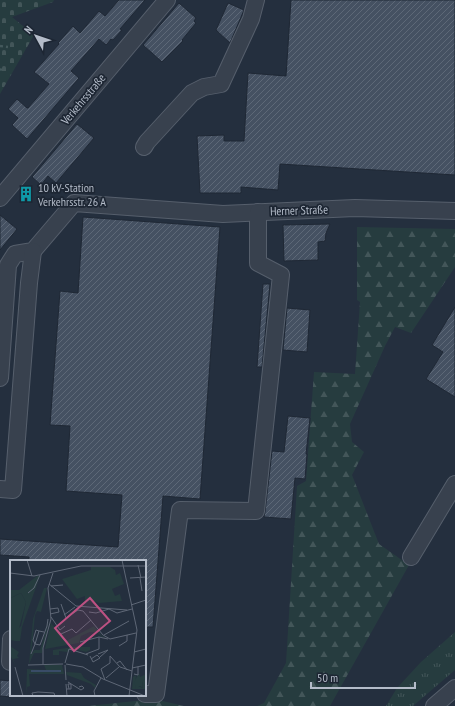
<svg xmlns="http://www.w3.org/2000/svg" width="455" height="706" font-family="'PT Sans Narrow',sans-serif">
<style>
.grass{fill:url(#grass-tufts)}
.forest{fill:url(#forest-firs)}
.cemetery{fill:url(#cemetery-stones)}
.building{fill:url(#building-hatch);stroke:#1f2835}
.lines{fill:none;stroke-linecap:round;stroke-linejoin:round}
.minor-casing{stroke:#565f6c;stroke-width:18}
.path{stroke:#44595c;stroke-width:2.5;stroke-dasharray:3 3;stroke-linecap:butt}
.minor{stroke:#38414e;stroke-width:16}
.labels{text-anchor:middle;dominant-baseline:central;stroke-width:3.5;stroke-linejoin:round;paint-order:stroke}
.street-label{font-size:12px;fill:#b4bcc9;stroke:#1d2633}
.poi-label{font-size:12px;fill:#b4bcc9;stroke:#1d2633;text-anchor:start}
.inset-river{fill:none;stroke:#394c67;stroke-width:2}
.inset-road{fill:none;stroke:#5e6776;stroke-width:1}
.view{fill:#bd5182;fill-opacity:0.15;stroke:#bd5182;stroke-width:2}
.inset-edge{fill:none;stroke:#b4bcc9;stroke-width:2}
</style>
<defs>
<pattern id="grass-tufts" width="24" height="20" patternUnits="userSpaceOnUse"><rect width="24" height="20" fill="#263c3f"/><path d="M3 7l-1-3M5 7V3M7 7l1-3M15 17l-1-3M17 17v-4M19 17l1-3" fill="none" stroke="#435659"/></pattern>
<pattern id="forest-firs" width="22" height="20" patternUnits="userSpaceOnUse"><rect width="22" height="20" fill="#263c3f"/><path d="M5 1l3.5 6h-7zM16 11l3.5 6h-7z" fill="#435659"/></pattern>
<pattern id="cemetery-stones" width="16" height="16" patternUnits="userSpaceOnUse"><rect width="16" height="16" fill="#263c3f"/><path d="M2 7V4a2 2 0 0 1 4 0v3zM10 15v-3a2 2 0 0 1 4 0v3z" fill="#435659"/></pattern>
<pattern id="building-hatch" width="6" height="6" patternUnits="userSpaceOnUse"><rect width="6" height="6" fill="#455162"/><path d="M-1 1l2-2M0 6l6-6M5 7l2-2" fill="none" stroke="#5d6877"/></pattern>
</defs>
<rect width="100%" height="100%" fill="#242f3e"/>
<polygon class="grass" points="455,632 455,670 413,706 386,706 397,688 421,662"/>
<g class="forest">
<polygon points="357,227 455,229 455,267 411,333 395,327 385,346 350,424 352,442 364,452 352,475 379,544 409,565 330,706 257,706 264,703 286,663 297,486 306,481 314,372 355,374 360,302 357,300"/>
<polygon points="154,699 184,706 88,706"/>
</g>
<polygon class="cemetery" points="0,0 54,0 53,2 12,17 34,35 0,94"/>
<g class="building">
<polygon points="119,0 145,0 120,29 122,30 113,40 111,39 106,45 99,39 71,71 79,78 27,139 12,125 18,118 8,109 17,99 27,108 28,108 49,84 34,72 59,44 58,43 73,26 80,33 99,11 105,16"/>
<polygon points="291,0 455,0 455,175 280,164 278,190 241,187 241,193 200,193 197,136 224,135 224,141 244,141 248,73 286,76"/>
<polygon points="179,3 196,18 194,21 196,23 182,40 183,41 162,62 143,45"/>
<polygon points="228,3 244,10 230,43 216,30"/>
<polygon points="77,124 94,138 56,183 48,176 41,185 32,177"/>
<polygon points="0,215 17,229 0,250"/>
<polygon points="83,217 220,227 200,499 163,496 153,627 145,627 145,561 78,561 63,560 63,561 29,561 29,557 0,555 0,539 118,547 122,495 66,491 70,426 50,425 60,291 78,293"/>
<polygon points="330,224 326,233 325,241 318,242 318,260 284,261 283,225"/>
<polygon points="263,284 270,284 262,367 257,367"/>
<polygon points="455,307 455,397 426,379 443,352 432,345"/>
<polygon points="287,308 310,310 307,352 283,350"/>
<polygon points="288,416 310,418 306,454 307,454 305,479 295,478 291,519 264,517 265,512 272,451 284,452"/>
<polygon points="0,680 11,681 11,697 0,696"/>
</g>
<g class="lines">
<defs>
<g id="minor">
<polyline points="144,147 147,142 192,93 204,87 221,84 251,19 256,0"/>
<polyline points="0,198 167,0"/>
<polyline points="0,378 8,265 15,254 33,251 74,203 223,214 355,208 455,211"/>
<polyline points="0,489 13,490 29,283 33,251"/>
<polyline points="411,557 455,484"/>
<polyline points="10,662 11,639"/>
<polyline points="145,694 156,694 180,510 256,511 281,275 258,263 258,212"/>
<polyline points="434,706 455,688"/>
</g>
</defs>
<use href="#minor" class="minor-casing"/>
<g class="path">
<polyline points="0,46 8,47"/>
<polyline points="0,69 2,70"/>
</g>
<use href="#minor" class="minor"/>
</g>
<defs>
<symbol id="building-bare" viewBox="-9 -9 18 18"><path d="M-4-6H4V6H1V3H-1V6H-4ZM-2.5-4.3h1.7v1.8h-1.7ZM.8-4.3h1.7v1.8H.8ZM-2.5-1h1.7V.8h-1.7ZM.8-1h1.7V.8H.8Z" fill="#0f9aa8" stroke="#1d2633" stroke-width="2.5" paint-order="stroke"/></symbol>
</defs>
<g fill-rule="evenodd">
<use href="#building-bare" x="15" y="183" width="22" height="22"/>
</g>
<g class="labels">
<g class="street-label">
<text transform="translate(83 99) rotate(-50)">Verkehrsstraße</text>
<text transform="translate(299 210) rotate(-2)">Herner Straße</text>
</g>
<g class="poi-label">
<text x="38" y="187">10 kV-Station<tspan x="38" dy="14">Verkehrsstr. 26 A</tspan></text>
</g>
</g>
<g transform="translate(10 560)">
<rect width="136" height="136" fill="#242f3e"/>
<path d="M34,28H37L31,52L27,51L25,55L21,95L24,90H30L39,61L32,93H24L19,104L23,59ZM11,33L16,42L6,80H0V38ZM63,87H80V90L76,92L61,88L57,92L49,91V95H43V90ZM126,115L125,125L133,128L132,121L136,118V129H122L123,117Z" fill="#263c3f"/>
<path d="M27,16H30L12,67L10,81H0L6,80V71L11,66L16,42L11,33L0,38V30H9ZM41,63L56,81L84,66L92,76L97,78L92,77L87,72H80L71,76L69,83L35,89ZM0,86L9,92L7,96L9,98L3,99L6,106L0,95ZM34,105H52L54,114H19L20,126L17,127L16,136L17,109L36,110ZM129,113L130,117L136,114V118L132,122L133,128L130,126L126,129L124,122Z" fill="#263c3f"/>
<path d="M81,7H100L105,10L106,15L110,13L114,24L102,29L105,36L110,34L112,41L89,43L80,40L75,42V36L67,39L52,19L81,10Z" fill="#263c3f"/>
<path d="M56,112L71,113L74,118L86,125L85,128L81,124L57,115Z" fill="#263c3f"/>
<path class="inset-river" d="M21,111H51"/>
<path class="inset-road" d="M17,0L22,16M112,0L127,70L119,136M128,5L131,18M0,13L24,16L71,6H136M120,18L136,17M130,18L132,31M39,24L66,46L117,50M41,26L53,25M18,33L24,28L30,15M51,44L56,58M121,45L136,40M40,49L48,48L49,52L40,54M79,52L86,53L99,49L107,53L122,49M54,55L65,47M41,57L50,70L55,66M56,58L68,50L73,51L93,75L100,79L126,73M34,72L29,71L25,84L30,85L37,66L38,59M51,74L62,69L66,73L81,60M94,75L119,61M70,82L89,77L98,79M109,86L117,81V75M124,92L136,89M21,94L25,84L23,80L26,70L29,71M76,94L89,89V77M88,94L98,90L90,97M80,96L83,102L90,98L87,95L81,99M55,103L59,89L78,95M107,103L110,101L117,110M33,104V88L41,59L38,28L43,13M56,104L73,107L93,119L135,136M18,105L53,104M55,105L56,120M5,107L13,136M122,108L136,105M124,114L128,115V107M96,118L109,107M95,120L91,109L100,103V96L110,107L122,111M58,122L71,130L74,128L72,126L69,127M56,124L57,136M57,129H61V124H58L59,129M23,136L22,133L28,132L44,133L45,136M85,136L84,131L91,118"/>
<path class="view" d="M80,38L100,61L64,91L45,68Z"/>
<rect width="136" height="136" class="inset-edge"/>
</g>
<g transform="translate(36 36) rotate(310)" stroke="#1d2633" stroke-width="3" paint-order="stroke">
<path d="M0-3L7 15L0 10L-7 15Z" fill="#b4bcc9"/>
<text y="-6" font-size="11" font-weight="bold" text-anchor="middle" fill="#b4bcc9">N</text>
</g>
<path d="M311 682v6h104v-6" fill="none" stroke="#b4bcc9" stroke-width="2"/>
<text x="317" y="682" font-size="12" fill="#b4bcc9" stroke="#1d2633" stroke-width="3" paint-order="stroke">50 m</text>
</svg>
